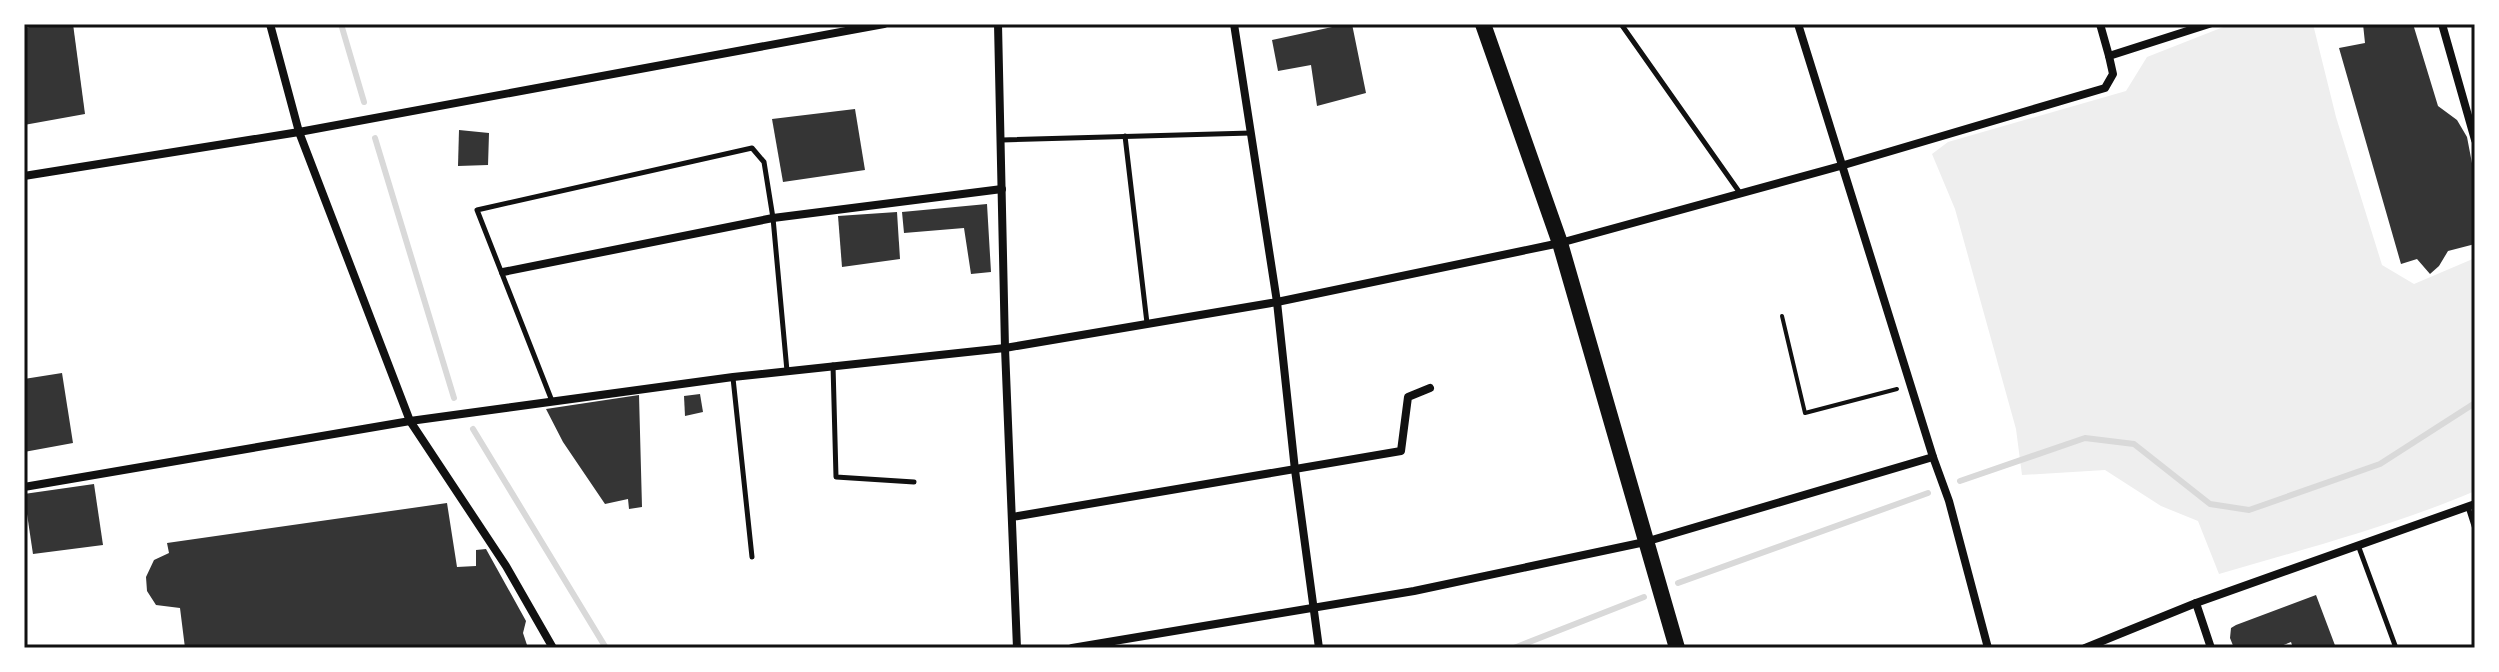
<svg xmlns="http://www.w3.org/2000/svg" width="2499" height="672" font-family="'DejaVu Sans',sans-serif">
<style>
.green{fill:#eee}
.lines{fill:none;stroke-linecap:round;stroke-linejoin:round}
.stream{stroke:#d9d9d9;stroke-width:6}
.building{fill:#353535}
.path{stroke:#111;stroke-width:4}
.service{stroke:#111;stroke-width:5}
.minor{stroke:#111;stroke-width:8}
.secondary{stroke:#111;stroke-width:16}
.neatline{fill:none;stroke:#111;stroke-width:3}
</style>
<rect width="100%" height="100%" fill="#fff"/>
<path class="green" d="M2231,24H2313L2336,117L2382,265L2414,284L2475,258V491C2393,526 2304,549 2219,574L2198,521L2161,506L2105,470L2022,475L2016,429L1955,209L1932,154L1948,142L2126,91L2147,57Z"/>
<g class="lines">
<g class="stream">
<polyline points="341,24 364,102"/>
<polyline points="375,138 454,398"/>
<polyline points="473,429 606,648"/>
<polyline points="1960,481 2085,438 2134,444 2210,504 2249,510 2380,464 2475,403"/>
<polyline points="1678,583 1928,493"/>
<polyline points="1514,648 1644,597"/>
</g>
</g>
<g class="building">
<polygon points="46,24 73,24 85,114 24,125 24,28"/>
<polygon points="1346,24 1352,24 1366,93 1317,106 1311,65 1278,71 1272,40"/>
<polygon points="2363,24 2413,24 2438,106 2457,120 2467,137 2475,179 2475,244 2448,251 2439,266 2430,274 2417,259 2401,264 2339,48 2365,43"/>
<polygon points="855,109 865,170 783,182 772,119"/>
<polygon points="459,130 489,133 488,165 458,166"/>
<polygon points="987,204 991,272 971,274 964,228 904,233 902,212"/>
<polygon points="897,212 900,259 842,267 838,216"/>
<polygon points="62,373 73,443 24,452 24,379"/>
<polygon points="700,394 703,412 685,416 684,396"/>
<polygon points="639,395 642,507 629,509 628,499 605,504 563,442 546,409"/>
<polygon points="94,484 103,545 33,554 24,494"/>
<polygon points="447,503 457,567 476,566 476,550 486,549 526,621 523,633 528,648 185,648 180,608 156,605 147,591 146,577 154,560 169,553 167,543"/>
<polygon points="2316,595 2336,648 2293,648 2291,642 2276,648 2234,648 2230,638 2231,628 2236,625"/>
</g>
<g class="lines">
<polyline class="path" points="1782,316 1805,413 1897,389"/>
<g class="service">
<polyline points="1621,24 1740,193"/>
<polyline points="1125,136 1147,323"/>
<polyline points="1002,140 1251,133"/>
<polyline points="833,365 836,477 914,482"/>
<polyline points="733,378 752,557"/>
<polyline points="552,401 477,210 752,148 764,162 773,218 787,371"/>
<polyline points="2468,507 2475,529"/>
<polyline points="2358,545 2396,648"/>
</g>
<g class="minor">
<polyline points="270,24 299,132 410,421 506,566 553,648"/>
<polyline points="998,24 1005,348 1017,648"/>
<polyline points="1234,24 1277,302 1295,470 1319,648"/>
<polyline points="1798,24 1933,457 1949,501 1988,648"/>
<polyline points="2100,24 2109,56"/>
<polyline points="2442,24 2475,140"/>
<polyline points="24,176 299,132 884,24"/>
<polyline points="503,272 773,218 1002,189"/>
<polyline points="24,487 410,421 733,377 1005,348 1277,302 1560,243 1844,165 2105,88 2113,74 2109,56 2209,24"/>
<polyline points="1012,517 1401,451 1408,397 1430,388"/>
<polyline points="2196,603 2211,648"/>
<polyline points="1072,648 1414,591 1645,542 1933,457"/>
<polyline points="2085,648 2196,603 2475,504"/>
</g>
<polyline class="secondary" points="1483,24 1560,243 1677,648"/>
</g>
<rect width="2499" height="672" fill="none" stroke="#ffffff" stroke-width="52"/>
<rect x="26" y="26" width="2447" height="620" class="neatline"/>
</svg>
